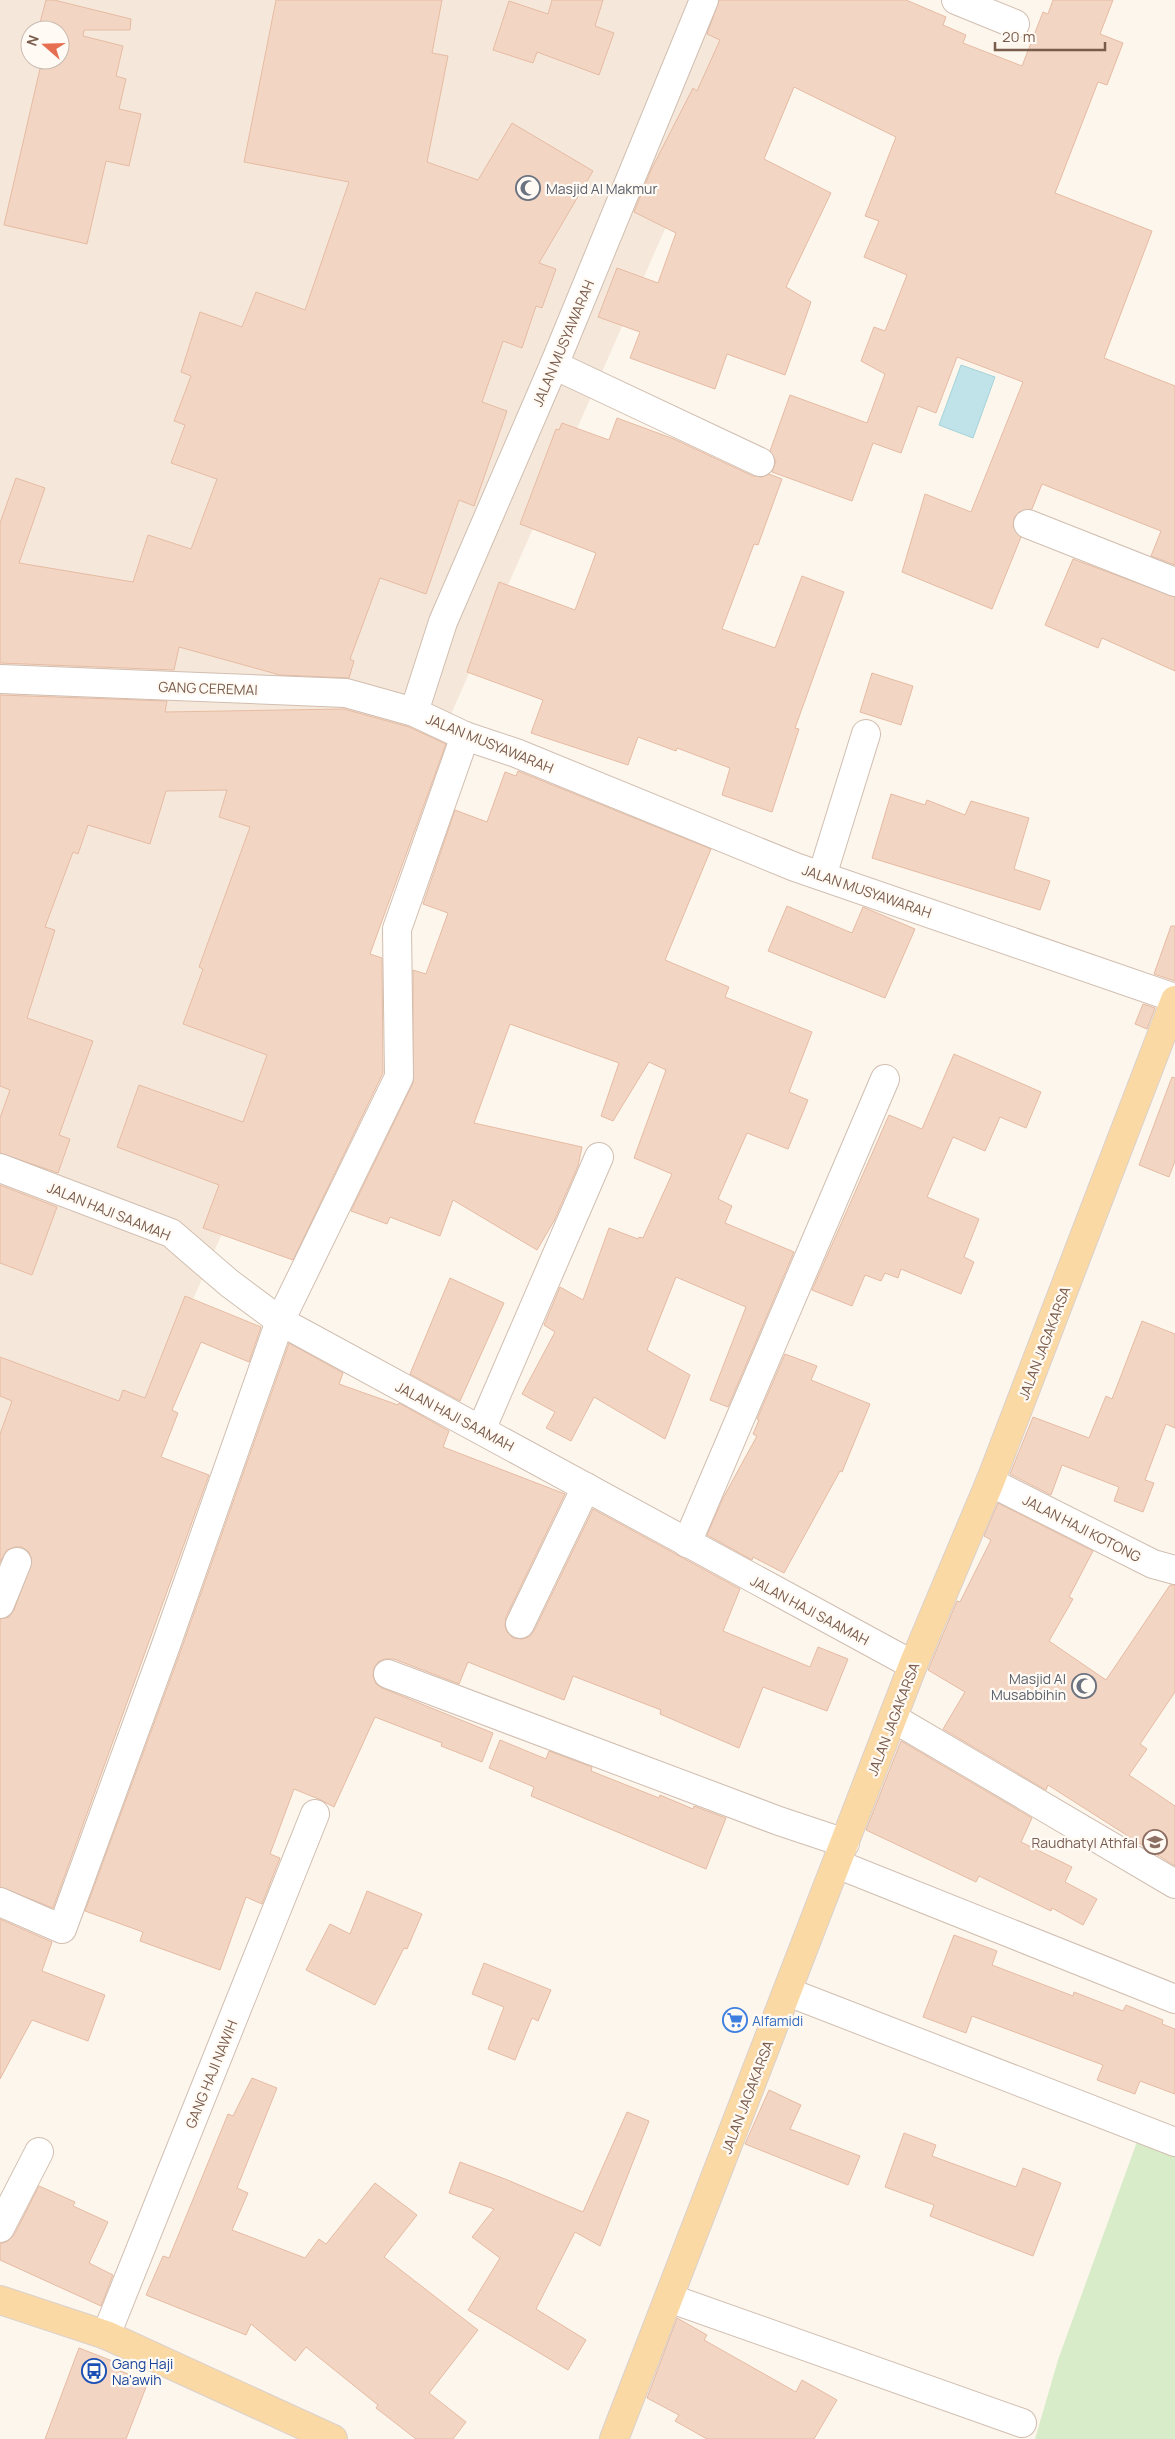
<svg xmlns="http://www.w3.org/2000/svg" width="1175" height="2439" font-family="Manrope,sans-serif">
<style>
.residential{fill:#f5e8da;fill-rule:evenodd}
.green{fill:#d8ecc9}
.water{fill:#bfe3e8;stroke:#a5d3da}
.building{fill:#f3d5c3;stroke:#e6bba3}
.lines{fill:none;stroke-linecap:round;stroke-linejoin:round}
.minor-casing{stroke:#d1beb0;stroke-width:30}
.major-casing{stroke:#dad1cd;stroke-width:30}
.minor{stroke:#fff;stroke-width:28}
.major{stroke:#fbd9a5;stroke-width:28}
.labels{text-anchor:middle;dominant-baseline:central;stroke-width:4.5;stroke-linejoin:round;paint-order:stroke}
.worship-label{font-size:14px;fill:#5b616d;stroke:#fffaf3;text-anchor:start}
.street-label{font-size:14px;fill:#7a5c4d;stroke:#fffaf3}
.education-label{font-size:14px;fill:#785e54;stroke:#fffaf3;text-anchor:end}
.shop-label{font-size:14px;fill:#366cbe;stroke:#fffaf3;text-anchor:start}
.transit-label{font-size:14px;fill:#164399;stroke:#fffaf3;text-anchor:start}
</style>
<rect width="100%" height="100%" fill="#fdf6ec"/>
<path class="residential" d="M0,0H766L0,1737ZM30,30H60V60H30Z"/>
<polygon class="green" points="1143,2125 1175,2138 1175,2439 1035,2439 1058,2360"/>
<polygon class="water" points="961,365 995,377 973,438 939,425"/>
<g class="building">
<polygon points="46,0 54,0 131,19 130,30 84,30 83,36 123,46 116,76 126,79 119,109 141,114 129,166 106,161 87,244 4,225 42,60 60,60 60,30 38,30"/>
<polygon points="276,0 442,0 432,53 448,56 427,162 478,180 512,123 593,171 539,263 556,269 542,308 536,306 522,348 503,341 482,402 507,411 474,506 459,500 426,594 380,578 350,659 354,661 349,678 280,675 179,647 174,670 0,663 0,523 16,478 45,488 19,563 133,582 148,535 191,549 217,479 171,463 185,425 174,421 191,376 181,372 200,312 242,327 256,292 305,310 349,182 244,162"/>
<polygon points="552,0 603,0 595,26 614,33 599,75 537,52 533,63 493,50 509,1 548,14"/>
<polygon points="719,0 906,0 946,17 943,25 966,35 963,43 1022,66 1043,12 1048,14 1053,0 1113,0 1100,34 1123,43 1107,85 1098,82 1055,193 1152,231 1104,358 1175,386 1175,565 1151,556 1161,531 1042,484 1032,509 1019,512 1014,518 1013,527 1021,537 992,609 902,572 925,494 971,512 1023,382 957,357 936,413 918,406 901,453 873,443 852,501 772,472 776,461 770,451 790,395 867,423 885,374 861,361 874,327 885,331 907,275 864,257 879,221 865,216 896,137 794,87 764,159 831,193 786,287 811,302 785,375 727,354 715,389 630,358 640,332 598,317 617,268 658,283 676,233 634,212 651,170 693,88 697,91 720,40 707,34"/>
<polygon points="617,418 674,439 753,476 762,477 769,474 782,479 758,545 754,544 722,629 775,648 802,576 844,592 795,728 799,729 772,812 722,795 730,768 677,748 676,751 638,737 628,765 531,733 543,700 467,672 499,582 575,610 596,553 520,524 556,429 559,430 562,423 609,440"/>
<polygon points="1073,559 1175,597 1175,671 1102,638 1098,648 1045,625"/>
<polygon points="872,673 913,686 901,725 860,712"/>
<polygon points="0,695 167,701 165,712 344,709 409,727 446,744 370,954 382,958 383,1073 293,1260 203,1228 219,1185 117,1147 139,1085 243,1122 267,1055 183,1024 203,969 199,967 250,827 219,817 227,790 166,791 150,844 88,825 78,854 73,852 45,927 55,930 27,1018 93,1041 59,1135 70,1139 58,1173 0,1153 0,1118 10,1090 0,1086"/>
<polygon points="518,771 711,849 665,960 729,987 725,997 812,1032 789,1092 808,1100 788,1149 747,1133 718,1199 732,1206 725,1223 794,1252 728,1407 710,1400 746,1307 676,1277 647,1350 690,1375 665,1439 594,1397 571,1441 546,1428 555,1412 522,1394 555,1332 544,1325 560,1287 583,1300 609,1228 638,1239 639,1237 643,1238 672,1174 634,1158 666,1070 649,1062 613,1121 601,1116 619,1063 510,1024 474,1123 582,1147 578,1166 554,1221 537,1250 453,1200 440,1236 390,1217 387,1224 351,1211 413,1083 413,970 426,974 448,913 423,904 455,810 487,822 505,772 516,776"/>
<polygon points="891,794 925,805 927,800 965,815 971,801 1029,818 1014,869 1050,881 1040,910 872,858"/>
<polygon points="787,906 852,933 863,907 915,929 885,998 768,951"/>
<polygon points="1171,926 1175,926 1175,981 1154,974"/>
<polygon points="1143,1004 1155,1008 1147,1029 1135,1024"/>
<polygon points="954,1054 1041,1092 1026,1128 1000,1117 985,1151 953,1137 927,1197 979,1219 964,1257 974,1262 961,1294 901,1269 898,1278 885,1273 881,1281 865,1275 852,1306 812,1290 889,1115 922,1129"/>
<polygon points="1172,1077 1175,1078 1175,1161 1169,1177 1139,1165"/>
<polygon points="0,1185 57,1207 32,1275 0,1263"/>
<polygon points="450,1278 504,1303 460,1401 410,1374"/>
<polygon points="185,1296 261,1327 249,1362 201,1342 172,1410 178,1413 161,1457 209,1475 53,1908 0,1887 0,1619 9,1617 14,1610 32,1560 29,1552 22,1547 15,1547 7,1550 0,1562 0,1434 12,1401 0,1396 0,1357 119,1401 123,1390 145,1398"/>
<polygon points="1142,1321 1175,1334 1175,1428 1166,1424 1145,1480 1154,1483 1143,1512 1114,1501 1119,1487 1062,1465 1051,1495 1010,1474 1033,1417 1089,1438 1106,1396 1112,1399"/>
<polygon points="289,1343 343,1373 339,1384 398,1405 399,1403 449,1431 443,1447 565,1494 506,1617 505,1626 507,1632 513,1638 522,1639 529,1637 534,1631 593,1509 740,1589 723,1631 810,1667 818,1647 848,1659 827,1711 763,1687 739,1748 660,1714 661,1710 573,1676 564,1700 468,1662 459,1684 394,1659 385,1659 378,1662 374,1668 373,1676 376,1684 382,1688 493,1733 482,1762 441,1746 442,1743 375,1717 334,1807 321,1800 294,1789 270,1854 280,1858 262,1904 246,1897 220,1970 140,1941 143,1932 85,1911 181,1650"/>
<polygon points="785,1354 817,1366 811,1380 870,1404 842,1472 840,1471 784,1573 753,1557 752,1560 707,1535 723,1498 757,1436 753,1434 759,1420 757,1419"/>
<polygon points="998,1503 1093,1551 1069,1597 1073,1599 1049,1641 1106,1680 1170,1585 1175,1585 1175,1692 1140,1744 1147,1749 1129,1775 1175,1806 1175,1866 1048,1785 1046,1790 943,1729 965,1692 928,1670 957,1601 960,1602 991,1540 984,1536"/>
<polygon points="500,1740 546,1759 549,1751 592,1767 591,1771 659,1798 660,1795 693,1809 694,1806 726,1818 706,1869 531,1796 534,1787 489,1768"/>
<polygon points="901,1741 1032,1818 1021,1842 1072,1867 1065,1882 1097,1899 1083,1925 1052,1908 1051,1911 979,1876 976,1882 866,1830"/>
<polygon points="367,1891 422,1914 407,1949 404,1948 375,2005 306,1970 330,1924 350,1934"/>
<polygon points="0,1919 52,1942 42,1971 105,1995 88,2041 32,2020 0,2079"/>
<polygon points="954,1935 997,1951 992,1965 1073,1996 1074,1992 1123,2011 1126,2005 1163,2020 1162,2024 1175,2029 1175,2094 1140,2081 1135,2094 1097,2080 1103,2065 972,2016 966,2033 923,2017"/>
<polygon points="484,1963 551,1990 538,2021 532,2018 515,2060 488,2049 504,2007 472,1994"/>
<polygon points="252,2078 277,2088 237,2188 248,2193 232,2230 305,2258 319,2239 326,2244 375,2183 417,2215 384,2257 478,2330 429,2393 466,2422 453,2439 416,2439 376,2408 378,2405 306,2347 295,2361 251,2324 246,2335 146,2295 163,2256 169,2258 228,2114 233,2116"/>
<polygon points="769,2090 801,2105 790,2129 860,2156 848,2185 745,2144"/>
<polygon points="627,2112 649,2121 600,2246 575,2232 536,2309 586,2340 568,2370 468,2310 500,2258 472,2237 494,2209 449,2193 460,2162 505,2179 583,2212"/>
<polygon points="904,2133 936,2145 932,2156 1016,2187 1023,2168 1061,2183 1033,2256 930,2216 934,2205 885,2187"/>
<polygon points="39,2186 75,2202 73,2206 108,2222 89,2263 113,2275 101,2306 0,2260 0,2244 8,2241 14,2235"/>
<polygon points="677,2318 707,2335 704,2340 796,2392 802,2380 837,2400 814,2439 707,2439 675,2421 679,2415 647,2398"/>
<polygon points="79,2348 115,2362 113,2368 148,2382 126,2439 45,2439"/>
</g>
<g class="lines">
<defs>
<g id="minor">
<polyline points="956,0 1015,24"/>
<polyline points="554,365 760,462"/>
<polyline points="1028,524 1175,582"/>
<polyline points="0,679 346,693 414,712 465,736 516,753 795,867 1175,998"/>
<polyline points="414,712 443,622 554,365 704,0"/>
<polyline points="822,876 866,734"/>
<polyline points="0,1168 171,1233 229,1283 280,1321 913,1665"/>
<polyline points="481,1430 599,1157"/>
<polyline points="990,1482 1153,1564 1175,1570"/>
<polyline points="687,1543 885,1079"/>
<polyline points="0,1604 17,1562"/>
<polyline points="520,1624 586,1487"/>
<polyline points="388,1674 779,1821 845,1843"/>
<polyline points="893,1718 1175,1884"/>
<polyline points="837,1864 1175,1999"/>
<polyline points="0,1902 62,1929 166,1645 280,1321 399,1077 397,929 465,736"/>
<polyline points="788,1992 1175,2142"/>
<polyline points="0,2228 39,2152"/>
<polyline points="669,2298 1022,2423"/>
<polyline points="106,2335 315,1814"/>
</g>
<g id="major">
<polyline points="0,2300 106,2335 333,2439"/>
<polyline points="614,2439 913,1665 990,1482 1175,1000"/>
</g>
</defs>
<use href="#minor" class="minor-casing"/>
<use href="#major" class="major-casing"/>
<use href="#minor" class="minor"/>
<use href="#major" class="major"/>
</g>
<defs>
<symbol id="mosque-ring" viewBox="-11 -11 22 22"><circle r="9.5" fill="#fffaf3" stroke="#6b7280" stroke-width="1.5"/><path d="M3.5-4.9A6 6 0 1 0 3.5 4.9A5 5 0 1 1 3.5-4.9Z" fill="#6b7280"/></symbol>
<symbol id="school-ring" viewBox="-11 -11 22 22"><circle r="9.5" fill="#fffaf3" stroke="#8d6e63" stroke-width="1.5"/><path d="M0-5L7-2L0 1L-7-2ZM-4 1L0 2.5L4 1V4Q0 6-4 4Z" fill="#8d6e63"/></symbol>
<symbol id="supermarket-ring" viewBox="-11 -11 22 22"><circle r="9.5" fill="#fffaf3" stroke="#3f7fe0" stroke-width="1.5"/><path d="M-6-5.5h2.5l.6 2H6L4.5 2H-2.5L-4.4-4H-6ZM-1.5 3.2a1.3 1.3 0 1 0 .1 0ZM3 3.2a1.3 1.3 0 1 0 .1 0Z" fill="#3f7fe0"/></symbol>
<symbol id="bus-ring" viewBox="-11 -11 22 22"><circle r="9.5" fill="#fffaf3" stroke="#1a4fb4" stroke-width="1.5"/><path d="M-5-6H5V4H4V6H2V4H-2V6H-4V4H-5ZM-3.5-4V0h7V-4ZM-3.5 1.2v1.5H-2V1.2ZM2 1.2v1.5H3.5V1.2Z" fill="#1a4fb4"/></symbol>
</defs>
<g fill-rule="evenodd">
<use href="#mosque-ring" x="514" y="174" width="28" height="28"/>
<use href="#mosque-ring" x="1070" y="1672" width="28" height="28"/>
<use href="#school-ring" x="1141" y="1828" width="28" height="28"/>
<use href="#supermarket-ring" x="721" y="2006" width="28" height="28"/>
<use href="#bus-ring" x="80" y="2357" width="28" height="28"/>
</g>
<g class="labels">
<g class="worship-label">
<text x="546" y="188">Masjid Al Makmur</text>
<text x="1066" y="1678" text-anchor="end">Masjid Al<tspan x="1066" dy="16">Musabbihin</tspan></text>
</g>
<g class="street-label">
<text transform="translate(563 343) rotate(-67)">JALAN MUSYAWARAH</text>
<text transform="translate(208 688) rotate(2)">GANG CEREMAI</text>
<text transform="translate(490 743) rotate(22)">JALAN MUSYAWARAH</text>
<text transform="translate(867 891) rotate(19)">JALAN MUSYAWARAH</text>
<text transform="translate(109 1211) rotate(22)">JALAN HAJI SAAMAH</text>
<text transform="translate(1044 1343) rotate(-69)">JALAN JAGAKARSA</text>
<text transform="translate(455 1416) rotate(28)">JALAN HAJI SAAMAH</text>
<text transform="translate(1082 1528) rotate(27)">JALAN HAJI KOTONG</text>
<text transform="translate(810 1610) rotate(28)">JALAN HAJI SAAMAH</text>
<text transform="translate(893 1719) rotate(-69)">JALAN JAGAKARSA</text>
<text transform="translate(211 2074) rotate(-68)">GANG HAJI NAWIH</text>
<text transform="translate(747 2097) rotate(-69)">JALAN JAGAKARSA</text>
</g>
<g class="education-label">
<text x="1138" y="1842">Raudhatyl Athfal</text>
</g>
<g class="shop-label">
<text x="752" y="2020">Alfamidi</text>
</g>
<g class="transit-label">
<text x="112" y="2363">Gang Haji<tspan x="112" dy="16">Na'awih</tspan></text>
</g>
</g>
<g transform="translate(45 45) rotate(290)"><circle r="24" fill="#fffaf3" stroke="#cabbb1"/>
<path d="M0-4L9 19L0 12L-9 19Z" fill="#e76f51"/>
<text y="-8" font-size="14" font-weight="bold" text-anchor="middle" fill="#7a5c4d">N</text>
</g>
<path d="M995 42v8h110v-8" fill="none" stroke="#7a5c4d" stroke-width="2.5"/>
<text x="1002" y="42" font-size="15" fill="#7a5c4d" stroke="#fffaf3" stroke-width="4" paint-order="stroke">20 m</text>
</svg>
